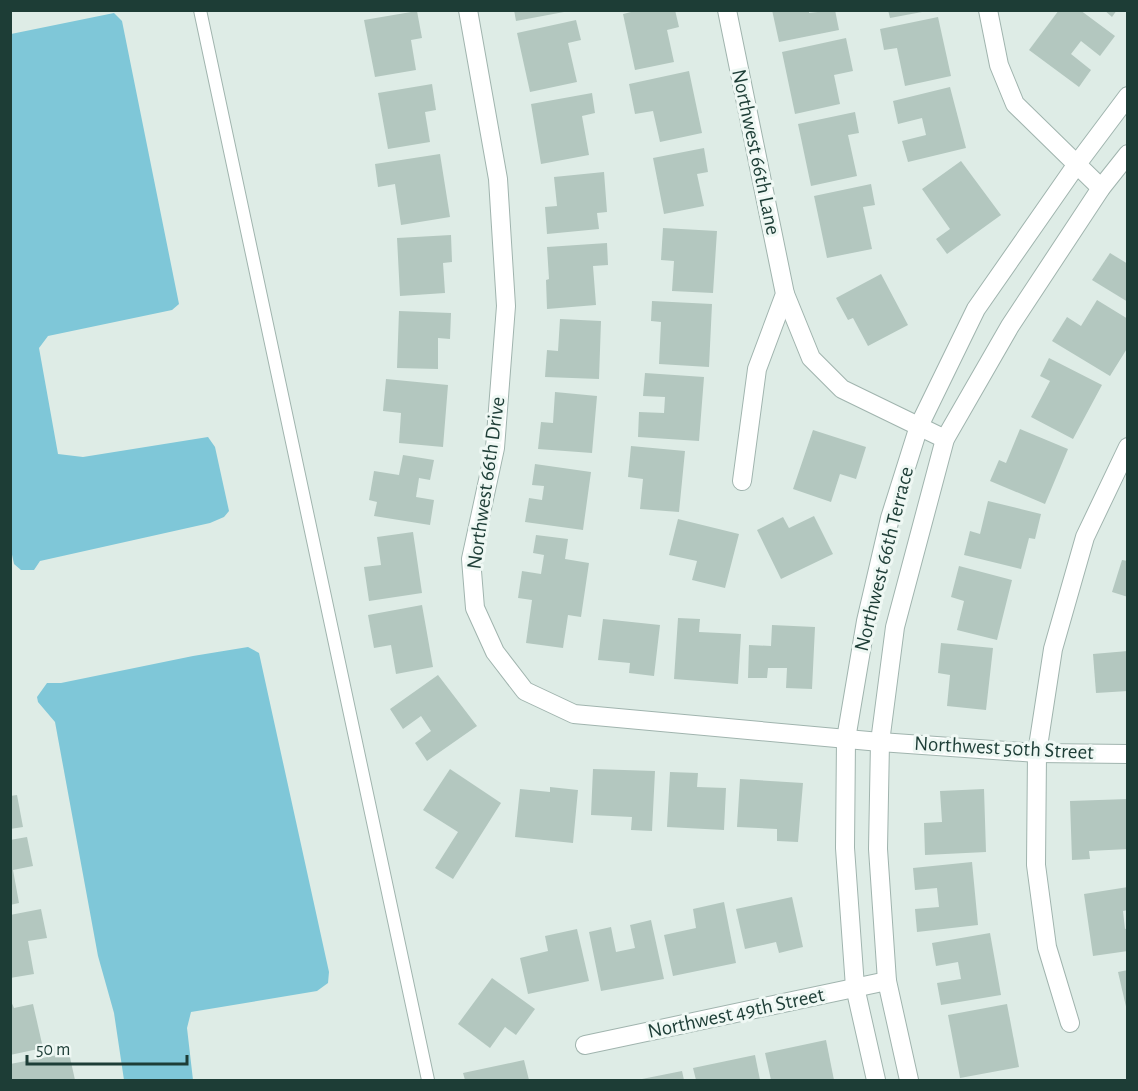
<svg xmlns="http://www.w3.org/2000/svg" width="1138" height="1091" font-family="'Alegreya Sans',sans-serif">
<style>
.water{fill:#7fc7d8}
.building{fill:#b3c7bf}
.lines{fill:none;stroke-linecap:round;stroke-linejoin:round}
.service-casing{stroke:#a0b4ae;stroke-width:14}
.minor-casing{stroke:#a0b4ae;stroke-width:20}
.tertiary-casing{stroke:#a0b4ae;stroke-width:20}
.service{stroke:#fff;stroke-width:12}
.minor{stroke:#fff;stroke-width:18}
.tertiary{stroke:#fff;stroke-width:18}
.labels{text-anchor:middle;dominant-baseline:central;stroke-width:6;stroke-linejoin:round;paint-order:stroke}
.street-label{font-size:21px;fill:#1d3d36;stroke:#eff8f4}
</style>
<rect width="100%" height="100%" fill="#deece6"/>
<g class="water">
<polygon points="114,13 122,21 179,304 172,310 48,336 39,348 58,454 83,457 208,437 215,447 229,511 224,517 210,523 40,561 34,570 21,570 14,564 10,545 11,34"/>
<polygon points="248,647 259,653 329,972 328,983 317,991 191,1012 187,1028 193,1080 124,1080 114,1013 98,956 55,722 38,702 37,697 47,683 61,683 193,656"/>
</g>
<g class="building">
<polygon points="514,10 564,10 564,12 516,21"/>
<polygon points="639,10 675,10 679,27 667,30 674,62 635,70 623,14"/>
<polygon points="772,10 809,10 809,13 835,10 839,30 779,42"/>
<polygon points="888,10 922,10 922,12 890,18"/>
<polygon points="1059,10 1080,10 1115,36 1100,56 1081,41 1071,54 1091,70 1079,87 1029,50"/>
<polygon points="1104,10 1117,10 1112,17"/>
<polygon points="417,11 422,38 411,40 416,70 375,77 364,20"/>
<polygon points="938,17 951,76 905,86 897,48 884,50 880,29"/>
<polygon points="576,20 581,40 568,43 577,82 530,92 517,33"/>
<polygon points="846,38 853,71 834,75 840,104 795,114 782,52"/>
<polygon points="689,71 702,133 660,142 653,111 635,114 629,84"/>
<polygon points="432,84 436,110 425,112 430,142 388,149 378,93"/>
<polygon points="950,87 966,148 908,162 902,141 926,135 922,118 898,124 893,101"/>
<polygon points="592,93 595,113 582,116 589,155 541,164 531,104"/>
<polygon points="855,112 859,133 848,135 857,176 811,186 798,124"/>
<polygon points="704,148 708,172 697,174 704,206 664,214 653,158"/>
<polygon points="440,154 450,217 401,225 395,184 378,187 375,164"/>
<polygon points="961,161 1001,215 947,254 936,239 950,229 922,189"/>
<polygon points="604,172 607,212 597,213 599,229 547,234 545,207 557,206 554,177"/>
<polygon points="871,184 875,205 863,207 872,249 827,258 814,196"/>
<polygon points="663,228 717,231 713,293 672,291 674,261 661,260"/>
<polygon points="451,235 452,262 443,263 445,293 400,296 397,238"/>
<polygon points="607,243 608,265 593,266 596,305 547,309 546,280 549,279 547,247"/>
<polygon points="1110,253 1128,264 1128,302 1092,280"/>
<polygon points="881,274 908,325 868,346 853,318 848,320 836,298"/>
<polygon points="1097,300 1128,319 1128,347 1110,376 1052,341 1067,317 1081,326"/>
<polygon points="652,301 712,304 709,367 659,364 661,322 651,321"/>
<polygon points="399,311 451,313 450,339 438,338 438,369 397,368"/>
<polygon points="560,319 601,321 599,379 545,377 547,350 558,351"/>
<polygon points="1049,358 1102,385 1073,439 1031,417 1050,381 1040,376"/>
<polygon points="645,373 704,377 699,441 638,437 639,412 664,413 665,397 643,396"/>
<polygon points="386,379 448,385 443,447 399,443 401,413 383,411"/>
<polygon points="555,392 597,396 592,453 538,449 541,422 553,423"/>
<polygon points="1020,429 1068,449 1045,504 990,481 999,460 1006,463"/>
<polygon points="813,430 866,447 856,479 840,474 831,502 793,489"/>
<polygon points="631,446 685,451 679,512 640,509 643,479 628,477"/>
<polygon points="403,455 434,460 430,480 419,478 416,497 434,500 430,525 374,516 377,502 369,500 374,471 399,475"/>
<polygon points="535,464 591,472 583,530 525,522 529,498 542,500 544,486 532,485"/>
<polygon points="988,501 1041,514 1035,539 1029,538 1021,569 964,555 970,531 980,534"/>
<polygon points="814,516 833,554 781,579 757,530 783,517 789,528"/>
<polygon points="678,519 739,534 725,588 692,580 697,561 669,555"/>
<polygon points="413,532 422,593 369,601 364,567 381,565 377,537"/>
<polygon points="536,535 568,539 565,559 589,563 581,617 568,615 563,648 526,643 532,600 518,598 522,571 541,574 544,555 533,553"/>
<polygon points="1122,560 1128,561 1128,597 1112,592"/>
<polygon points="959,566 1012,580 997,640 957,630 964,601 951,597"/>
<polygon points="422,605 433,667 396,674 391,645 374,648 368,615"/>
<polygon points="678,618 700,619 699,632 741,634 738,684 674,679"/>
<polygon points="603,619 660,625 654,676 629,673 630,663 598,660"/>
<polygon points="772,625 815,627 812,689 786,688 787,668 768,668 767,678 748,678 749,645 771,646"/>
<polygon points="941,643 993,648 986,710 947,706 950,675 938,673"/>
<polygon points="1128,651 1128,691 1096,693 1093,654"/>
<polygon points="438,675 477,726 427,761 415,743 431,731 421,716 403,729 390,709"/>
<polygon points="450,769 501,803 453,879 435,868 458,832 423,810"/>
<polygon points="593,769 655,771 652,831 631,830 632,817 591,815"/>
<polygon points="670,772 698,773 697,787 726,788 724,830 667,827"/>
<polygon points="740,779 803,783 798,842 777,841 777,829 737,827"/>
<polygon points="550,787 578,790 573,843 515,837 520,789 550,792"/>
<polygon points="984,789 986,852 925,855 924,823 942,822 940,791"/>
<polygon points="17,795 23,827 10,829 10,796"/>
<polygon points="1128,799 1128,849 1089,851 1090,859 1072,860 1070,801"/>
<polygon points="27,837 33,866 13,870 19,903 10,905 10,840"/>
<polygon points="972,862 978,925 917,932 915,909 939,907 937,888 915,890 913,868"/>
<polygon points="1128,887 1128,910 1123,911 1125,929 1128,928 1128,951 1093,956 1084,894"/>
<polygon points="792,897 803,947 779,953 776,942 745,949 736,909"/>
<polygon points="724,902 736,963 673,976 664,935 696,928 693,909"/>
<polygon points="41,909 47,938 28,941 34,974 10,978 10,915"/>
<polygon points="651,920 664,979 601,991 589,932 611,927 616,952 635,948 630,925"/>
<polygon points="577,929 589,981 528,994 520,958 548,951 545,936"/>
<polygon points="990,933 1001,995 941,1005 937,983 961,979 958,962 936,966 932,943"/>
<polygon points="1128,970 1128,1011 1127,1011 1118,972"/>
<polygon points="492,978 535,1009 516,1035 505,1027 490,1048 458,1024"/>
<polygon points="10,999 14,1008 33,1004 43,1048 10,1055"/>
<polygon points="1007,1004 1019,1067 960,1078 948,1015"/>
<polygon points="826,1040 834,1080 771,1080 765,1053"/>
<polygon points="69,1053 75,1080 10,1080 10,1064"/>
<polygon points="755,1055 760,1080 696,1080 693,1068"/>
<polygon points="524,1060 529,1080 465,1080 463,1073"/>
<polygon points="682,1071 684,1080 642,1080 642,1079"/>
</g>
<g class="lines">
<defs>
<polyline id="service" points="200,10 428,1080"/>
<g id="minor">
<polyline points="468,10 498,179 506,306 495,448 471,559 475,608 495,652 525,691 574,714 880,742 1037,753 1128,754"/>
<polyline points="727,10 785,294 757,369 742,481"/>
<polyline points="988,10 999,65 1015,104 1101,188"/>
<polyline points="785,294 811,358 842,389 945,439"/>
<polyline points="1070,1023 1047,947 1036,865 1037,753 1053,649 1085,537 1128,447"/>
<polyline points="585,1045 887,981"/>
</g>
<g id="tertiary">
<polyline points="876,1080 855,987 845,848 846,739 866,621 890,518 919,426 976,309 1077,164 1128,96"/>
<polyline points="909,1080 887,981 878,849 880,742 895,627 945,439 1010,326 1101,188 1128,154"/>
</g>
</defs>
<use href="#service" class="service-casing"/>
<use href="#minor" class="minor-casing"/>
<use href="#tertiary" class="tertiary-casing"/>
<use href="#service" class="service"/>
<use href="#minor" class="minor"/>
<use href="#tertiary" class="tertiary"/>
</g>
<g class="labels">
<g class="street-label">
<text transform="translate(756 152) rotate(78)">Northwest 66th Lane</text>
<text transform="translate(486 483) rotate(-82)">Northwest 66th Drive</text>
<text transform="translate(884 559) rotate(-76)">Northwest 66th Terrace</text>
<text transform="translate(1004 748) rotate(3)">Northwest 50th Street</text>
<text transform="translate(736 1013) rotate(-12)">Northwest 49th Street</text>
</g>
</g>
<rect width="1138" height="1091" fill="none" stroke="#1d3d36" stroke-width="24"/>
<path d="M27 1055v9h160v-9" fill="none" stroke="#1d3d36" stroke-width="3"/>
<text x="36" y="1055" font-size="18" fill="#1d3d36" stroke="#eff8f4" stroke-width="4.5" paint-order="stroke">50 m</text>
</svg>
